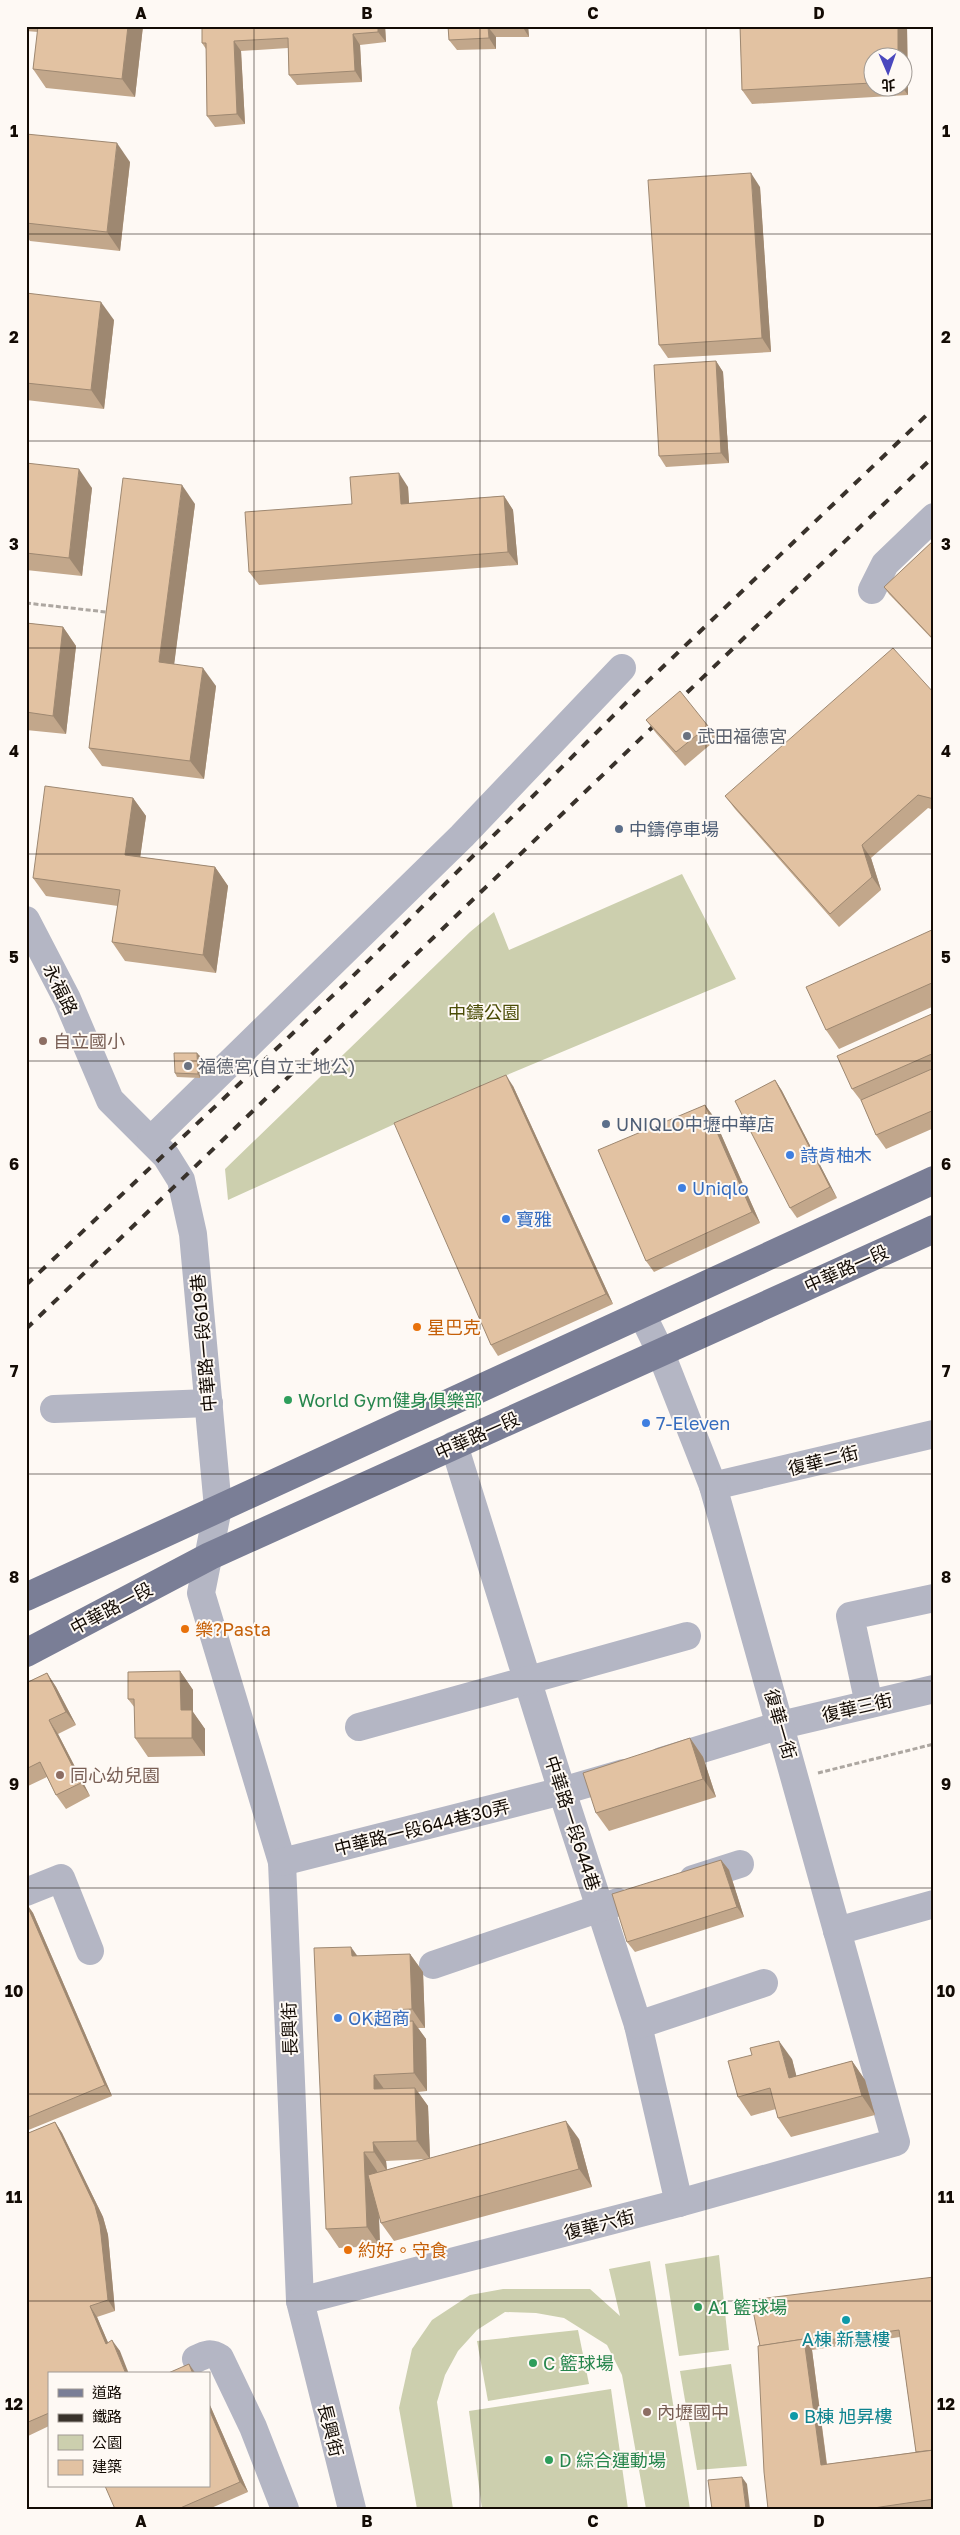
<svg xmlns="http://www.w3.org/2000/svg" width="960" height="2535" font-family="'Golos Text','Noto Sans TC',sans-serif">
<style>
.green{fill:#cccfae}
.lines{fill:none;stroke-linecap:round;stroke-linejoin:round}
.path{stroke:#ada7a1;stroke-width:3;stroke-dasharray:5 2.5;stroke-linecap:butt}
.minor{stroke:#b4b6c4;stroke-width:28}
.major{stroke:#7a7e96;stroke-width:28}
.rail{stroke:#39322b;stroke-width:4;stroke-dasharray:9 9;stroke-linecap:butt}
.wall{fill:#c2a78b;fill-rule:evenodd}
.shaded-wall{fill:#9e8871}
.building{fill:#e2c2a2;stroke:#9e8871}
.grid{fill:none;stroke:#130b04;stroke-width:1;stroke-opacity:0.55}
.worship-dot{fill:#6b7280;stroke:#fef9f4;stroke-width:2}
.service-dot{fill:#5c6f8a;stroke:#fef9f4;stroke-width:2}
.education-dot{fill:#8d6e63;stroke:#fef9f4;stroke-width:2}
.shop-dot{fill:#3f7fe0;stroke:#fef9f4;stroke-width:2}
.food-dot{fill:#e8710a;stroke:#fef9f4;stroke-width:2}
.leisure-dot{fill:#2e9e5b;stroke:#fef9f4;stroke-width:2}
.culture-dot{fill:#0f9aa8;stroke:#fef9f4;stroke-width:2}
.labels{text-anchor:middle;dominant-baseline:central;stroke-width:4;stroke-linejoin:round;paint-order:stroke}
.worship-label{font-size:18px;fill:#5b616d;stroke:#fef9f4;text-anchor:start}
.service-label{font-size:18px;fill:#4e5e75;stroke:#fef9f4;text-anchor:start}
.street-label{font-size:18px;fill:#130b04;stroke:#fef9f4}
.park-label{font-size:18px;fill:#4b4d07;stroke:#fef9f4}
.education-label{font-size:18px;fill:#785e54;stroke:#fef9f4;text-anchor:start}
.shop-label{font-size:18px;fill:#366cbe;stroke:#fef9f4;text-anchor:start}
.food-label{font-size:18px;fill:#c56008;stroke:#fef9f4;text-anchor:start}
.leisure-label{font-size:18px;fill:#27864d;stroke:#fef9f4;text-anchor:start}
.culture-label{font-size:18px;fill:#0d838f;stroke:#fef9f4}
.neatline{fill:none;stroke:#130b04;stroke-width:2}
.grid-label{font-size:16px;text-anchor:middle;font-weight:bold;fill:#130b04}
</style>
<rect width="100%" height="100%" fill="#fef9f4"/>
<g class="green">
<polygon points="682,874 736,979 445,1101 228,1200 225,1169 470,932 494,912 509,950"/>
<polygon points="719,2255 729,2350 679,2356 665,2264"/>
<polygon points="650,2261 690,2509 646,2509 622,2375 607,2345 564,2318 536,2313 505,2312 477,2330 458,2351 445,2375 437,2402 453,2509 417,2509 399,2408 412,2349 432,2320 470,2295 503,2289 590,2289 620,2316 609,2269"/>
<polygon points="578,2330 589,2384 488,2401 477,2341"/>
<polygon points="731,2364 747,2466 697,2470 680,2371"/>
<polygon points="611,2389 628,2509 482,2509 469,2411"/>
</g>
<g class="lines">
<g class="path">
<polyline points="26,603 106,612"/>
<polyline points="818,1773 934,1744"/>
</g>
<g class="minor">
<polyline points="872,590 885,564 934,517"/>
<polyline points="26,920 67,999 110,1100 166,1156 181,1180 193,1234 218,1508 201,1593 282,1862 300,2301 352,2509"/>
<polyline points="151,1140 462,836 622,668"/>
<polyline points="54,1409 209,1403"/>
<polyline points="454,1445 562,1791 638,2025 679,2203"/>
<polyline points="713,1486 934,1434"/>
<polyline points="869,1704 850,1616 934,1598"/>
<polyline points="359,1727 687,1636"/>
<polyline points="662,1761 781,1725 934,1689"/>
<polyline points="282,1862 562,1791 624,1773"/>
<polyline points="693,1879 740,1864"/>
<polyline points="26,1892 61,1878 90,1951"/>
<polyline points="837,1931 934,1904"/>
<polyline points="433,1965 618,1902"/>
<polyline points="638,2025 764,1983"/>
<polyline points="300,2301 679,2203 896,2142 713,1486 660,1351 642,1314"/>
<path d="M196,2359C206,2354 211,2352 220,2358L253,2427L285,2509"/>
</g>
<g class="major">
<polyline points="26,1597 934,1180"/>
<polyline points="26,1653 210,1556 934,1229"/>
</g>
<g class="rail">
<polyline points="674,705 934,456"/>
<polyline points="26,1285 345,984 645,684 934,408"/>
<polyline points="26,1329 662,718"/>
</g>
</g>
<g class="wall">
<polygon points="26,26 143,26 135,97 46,88 33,69 38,32 26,31"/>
<polygon points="202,26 385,26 386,42 360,45 362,82 297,85 289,75 288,48 241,51 245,124 215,127 207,116 206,49 202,43"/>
<polygon points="448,26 528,26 529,37 496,37 496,49 457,50 449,40"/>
<path d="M740,26H907L908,95L752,104L742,90ZM872,58H902V88H872Z"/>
<polygon points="130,162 120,251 30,241 26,235 26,223"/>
<polygon points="760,187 771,352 668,358 659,345"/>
<polygon points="26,293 114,320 104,409 26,400"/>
<polygon points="716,361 723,372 729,463 666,467 659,456"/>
<polygon points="26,463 92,488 82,576 26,570"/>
<polygon points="408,487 409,503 504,496 513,510 518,565 259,585 249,572 352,504"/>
<polygon points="195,504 174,664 216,686 204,779 102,766 89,748"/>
<polygon points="934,540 934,641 889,594 884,587"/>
<polygon points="26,623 63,627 76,646 66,734 26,730"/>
<polygon points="934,693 934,810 928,808 871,858 881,890 839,927 735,809 725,796"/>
<polygon points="646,720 708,726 717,739 685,766 656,733"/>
<polygon points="133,798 146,816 140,857 215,867 228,886 216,973 125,961 112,942 118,906 46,896 33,878"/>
<polygon points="934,929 934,1006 839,1049 826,1030"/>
<polygon points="934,1013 934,1128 886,1149 876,1135 862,1102 852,1089"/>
<polygon points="200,1056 200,1078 177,1077 175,1073"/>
<polygon points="775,1080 782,1091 837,1198 797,1218 790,1208"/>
<polygon points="513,1086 613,1304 498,1356 491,1345"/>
<polygon points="705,1105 713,1116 760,1223 654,1272 646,1261"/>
<polygon points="180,1671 193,1690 193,1712 205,1729 205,1756 148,1757 135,1738 135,1708 128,1699"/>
<polygon points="47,1673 56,1687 76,1725 58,1734 90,1796 66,1809 56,1795 47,1777 26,1787 26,1683"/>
<polygon points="690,1738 703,1757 716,1797 609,1831 596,1813"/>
<polygon points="721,1860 729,1870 744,1917 635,1952 627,1942"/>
<polygon points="26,1903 33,1913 112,2096 26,2131"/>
<path d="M410,1954L423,1972L425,2028H418L426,2039L427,2091L418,2092L428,2106L430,2158L579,2139L592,2187L394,2241L381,2223L379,2215L380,2246L339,2248L326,2229L358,1956ZM425,2159L387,2170L386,2161Z"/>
<polygon points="792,2059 796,2076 852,2061 865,2080 875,2115 791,2137 778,2118 776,2109 751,2116 738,2097"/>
<polygon points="55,2122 62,2133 103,2217 108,2235 115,2311 97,2317 108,2343 120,2351 49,2374 49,2426 26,2437 26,2134"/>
<path d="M934,2277V2509H768L758,2346ZM900,2337L916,2452L827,2464L812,2350Z"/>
<polygon points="209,2403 248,2492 209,2509 115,2509 209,2486"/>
</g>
<g class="shaded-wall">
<polygon points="128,26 143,26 135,97 122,79"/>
<polygon points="378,26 385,26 386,42 378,32"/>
<polygon points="522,26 528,26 529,37"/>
<polygon points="898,26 907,26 908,95 902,87 902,58 898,58"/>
<polygon points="488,27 496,37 496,49 489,38"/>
<polygon points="353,34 360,45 362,82 355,71"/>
<polygon points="234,41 241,51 245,124 237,114"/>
<polygon points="117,143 130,162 120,251 107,232"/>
<polygon points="751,173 760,187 771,352 762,338"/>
<polygon points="101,302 114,320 104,409 91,390"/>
<polygon points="716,361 723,372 729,463 721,453"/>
<polygon points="79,469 92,488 82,576 69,558"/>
<polygon points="399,473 408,487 410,518 401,504"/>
<polygon points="182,485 195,504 172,681 159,662"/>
<polygon points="504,496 513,510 518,565 508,552"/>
<polygon points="63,627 76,646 66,734 53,716"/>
<polygon points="203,668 216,686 204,779 190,761"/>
<polygon points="133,798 146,816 138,873 125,855"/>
<polygon points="862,845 871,858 881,890 872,877"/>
<polygon points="215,867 228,886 216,973 203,955"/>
<polygon points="197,1053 200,1056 200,1078 198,1074"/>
<polygon points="506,1075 513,1086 613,1304 606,1294"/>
<polygon points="775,1080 782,1091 837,1198 830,1187"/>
<polygon points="705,1105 713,1116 760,1223 752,1212"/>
<polygon points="180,1671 193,1690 193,1712 205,1729 205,1756 192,1738 181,1710"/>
<polygon points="47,1673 56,1687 76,1725 66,1712"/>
<polygon points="49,1720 58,1734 90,1796 81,1783"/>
<polygon points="690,1738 703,1757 716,1797 703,1779"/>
<polygon points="721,1860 729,1870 744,1917 737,1907"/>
<polygon points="26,1903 33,1913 112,2096 105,2085"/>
<polygon points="351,1947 364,1965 352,1956"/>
<polygon points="410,1954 423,1972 425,2028 412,2009"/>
<polygon points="373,2011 386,2029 374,2023"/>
<polygon points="413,2021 426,2039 427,2091 414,2073"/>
<polygon points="779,2041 792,2059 802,2097 789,2078"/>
<polygon points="852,2061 865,2080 875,2115 862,2096"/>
<polygon points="374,2075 387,2093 374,2089"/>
<polygon points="415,2088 428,2106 430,2159 417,2141"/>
<polygon points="566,2121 579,2139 592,2187 579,2169"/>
<polygon points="55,2122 62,2133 103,2217 108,2235 115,2311 108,2300"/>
<polygon points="373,2142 386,2161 387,2171 374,2152"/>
<polygon points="364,2152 377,2171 380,2246 367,2227"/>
<polygon points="90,2306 97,2317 113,2354 106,2344"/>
<polygon points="804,2339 812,2350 828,2475 821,2465"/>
<polygon points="112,2340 120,2351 129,2374 126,2374"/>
<polygon points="189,2364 196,2374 193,2374"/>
<polygon points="209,2403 248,2492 240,2482 209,2409"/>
<polygon points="742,2477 747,2484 750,2509 746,2509"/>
</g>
<g class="building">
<polygon points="38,26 128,26 122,79 33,69"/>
<polygon points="202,26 378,26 378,32 353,34 355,71 289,75 288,38 234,41 237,114 207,116 206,43 202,43"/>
<polygon points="448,26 518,26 488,27 489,38 449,40"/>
<polygon points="740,26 898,26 898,58 872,58 872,83 742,90"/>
<polygon points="26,134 117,143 107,232 26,223"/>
<polygon points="751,173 762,338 659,345 648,180"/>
<polygon points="26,293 101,302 91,390 26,383"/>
<polygon points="716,361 721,453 659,456 654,365"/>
<polygon points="26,463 79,469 69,558 26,553"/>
<polygon points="399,473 401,504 504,496 508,552 249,572 245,512 352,504 350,477"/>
<polygon points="123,478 182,485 159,662 203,668 190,761 89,748"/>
<polygon points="934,540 934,640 884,587"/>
<polygon points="26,623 63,627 53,716 26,712"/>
<polygon points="893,648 934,693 934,799 918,795 862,845 872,877 830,914 725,796"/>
<polygon points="680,691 708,726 676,752 646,720"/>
<polygon points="45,786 133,798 125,855 215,867 203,955 112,942 120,890 33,878"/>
<polygon points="934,929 934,982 826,1030 806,987"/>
<polygon points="934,1013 934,1053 852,1089 837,1056"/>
<polygon points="174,1053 197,1053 198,1074 175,1073"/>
<polygon points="934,1068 934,1110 876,1135 861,1100"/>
<polygon points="506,1075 606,1294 491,1345 394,1123"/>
<polygon points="775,1080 830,1187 790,1208 735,1101"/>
<polygon points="705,1105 752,1212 646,1261 598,1150"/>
<polygon points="180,1671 181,1710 192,1710 192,1738 135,1738 134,1699 128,1699 128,1672"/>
<polygon points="47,1673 66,1712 49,1720 81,1783 56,1795 40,1762 26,1769 26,1683"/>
<polygon points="690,1738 703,1779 596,1813 583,1773"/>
<polygon points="721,1860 737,1907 627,1942 612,1894"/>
<polygon points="26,1903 105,2085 26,2118"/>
<polygon points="351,1947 352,1956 410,1954 412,2009 373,2011 374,2023 413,2021 414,2073 374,2075 374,2089 415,2088 417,2141 373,2142 374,2152 364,2152 367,2227 326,2229 314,1948"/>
<polygon points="779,2041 789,2078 852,2061 862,2096 778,2118 770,2088 738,2097 728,2061 752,2055 750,2048"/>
<polygon points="566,2121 579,2169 381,2223 368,2175"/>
<polygon points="55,2122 95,2206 100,2225 108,2300 90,2306 106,2344 112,2340 126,2374 49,2374 49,2413 26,2423 26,2134"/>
<polygon points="934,2277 934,2450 916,2452 899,2330 807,2343 804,2339 760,2346 751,2300"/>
<polygon points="804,2339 821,2465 934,2450 934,2499 867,2509 768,2509 764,2472 758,2346"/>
<polygon points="189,2364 193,2374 166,2374"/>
<polygon points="209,2409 240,2482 178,2509 115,2509 105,2486 209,2486"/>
<polygon points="742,2477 746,2509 712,2509 708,2480"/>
</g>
<path class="grid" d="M254,26V2509M480,26V2509M706,26V2509M26,234H934M26,441H934M26,648H934M26,854H934M26,1061H934M26,1268H934M26,1474H934M26,1681H934M26,1888H934M26,2094H934M26,2301H934"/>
<g class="worship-dot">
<circle cx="687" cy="736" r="5"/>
<circle cx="188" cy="1066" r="5"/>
</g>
<g class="service-dot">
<circle cx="619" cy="829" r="5"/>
<circle cx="606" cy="1124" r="5"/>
</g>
<g class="education-dot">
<circle cx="43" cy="1041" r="5"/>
<circle cx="60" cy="1775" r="5"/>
<circle cx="647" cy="2412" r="5"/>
</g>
<g class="shop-dot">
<circle cx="790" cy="1155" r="5"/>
<circle cx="682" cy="1188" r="5"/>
<circle cx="506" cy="1219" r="5"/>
<circle cx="646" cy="1423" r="5"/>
<circle cx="338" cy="2018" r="5"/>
</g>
<g class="food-dot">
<circle cx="417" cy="1327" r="5"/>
<circle cx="185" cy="1629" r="5"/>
<circle cx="348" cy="2250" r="5"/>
</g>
<g class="leisure-dot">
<circle cx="288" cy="1400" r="5"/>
<circle cx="698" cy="2307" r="5"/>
<circle cx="533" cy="2363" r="5"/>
<circle cx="549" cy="2460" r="5"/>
</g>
<g class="culture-dot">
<circle cx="846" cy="2320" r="5"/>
<circle cx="794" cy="2416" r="5"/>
</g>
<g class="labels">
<g class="worship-label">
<text x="697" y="736">武田福德宮</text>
<text x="198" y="1066">福德宮(自立土地公)</text>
</g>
<g class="service-label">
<text x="629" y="829">中鑄停車場</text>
<text x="616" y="1124">UNIQLO中壢中華店</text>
</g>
<g class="street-label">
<text transform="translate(61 989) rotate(64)">永福路</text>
<text transform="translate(846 1268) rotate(-24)">中華路一段</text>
<text transform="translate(203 1343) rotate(-95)">中華路一段619巷</text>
<text transform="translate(477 1435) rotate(-24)">中華路一段</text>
<text transform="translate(823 1460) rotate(-14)">復華二街</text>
<text transform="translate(111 1608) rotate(-28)">中華路一段</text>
<text transform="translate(857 1707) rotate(-13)">復華三街</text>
<text transform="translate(781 1724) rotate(74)">復華一街</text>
<text transform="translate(573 1823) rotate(72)">中華路一段644巷</text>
<text transform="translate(422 1827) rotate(-14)">中華路一段644巷30弄</text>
<text transform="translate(289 2029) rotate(-92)">長興街</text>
<text transform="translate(599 2224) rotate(-14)">復華六街</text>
<text transform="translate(331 2430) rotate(76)">長興街</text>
</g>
<g class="park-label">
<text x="484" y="1012">中鑄公園</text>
</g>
<g class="education-label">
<text x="53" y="1041">自立國小</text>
<text x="70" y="1775">同心幼兒園</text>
<text x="657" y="2412">內壢國中</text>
</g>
<g class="shop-label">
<text x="800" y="1155">詩肯柚木</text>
<text x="692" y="1188">Uniqlo</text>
<text x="516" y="1219">寶雅</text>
<text x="656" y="1423">7-Eleven</text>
<text x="348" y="2018">OK超商</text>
</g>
<g class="food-label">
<text x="427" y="1327">星巴克</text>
<text x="195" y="1629">樂?Pasta</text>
<text x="358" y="2250">約好。守食</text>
</g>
<g class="leisure-label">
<text x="298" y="1400">World Gym健身俱樂部</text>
<text x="708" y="2307">A1 籃球場</text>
<text x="543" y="2363">C 籃球場</text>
<text x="559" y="2460">D 綜合運動場</text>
</g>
<g class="culture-label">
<text x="846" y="2339">A棟 新慧樓</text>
<text x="804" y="2416" text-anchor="start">B棟 旭昇樓</text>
</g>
</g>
<rect width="960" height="2535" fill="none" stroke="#fef9f4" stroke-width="55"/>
<rect x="48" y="2372" width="162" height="115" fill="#fef9f4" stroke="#a09a94"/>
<rect x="58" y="2389" width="25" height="8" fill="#7a7e96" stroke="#a09a94"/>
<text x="92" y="2398" font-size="15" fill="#130b04">道路</text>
<rect x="58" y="2414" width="25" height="8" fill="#39322b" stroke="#a09a94"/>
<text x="92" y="2422" font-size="15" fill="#130b04">鐵路</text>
<rect x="58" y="2435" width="25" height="15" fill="#cccfae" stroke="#a09a94"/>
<text x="92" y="2448" font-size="15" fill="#130b04">公園</text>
<rect x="58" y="2460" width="25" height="15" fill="#e2c2a2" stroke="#a09a94"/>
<text x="92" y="2472" font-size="15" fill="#130b04">建築</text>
<g transform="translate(888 72) rotate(178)"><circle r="24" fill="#fef9f4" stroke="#a09a94"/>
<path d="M0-4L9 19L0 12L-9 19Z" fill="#4a48be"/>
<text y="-8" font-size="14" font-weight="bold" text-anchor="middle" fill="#130b04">北</text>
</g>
<rect x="28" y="28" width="904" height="2480" class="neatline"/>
<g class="grid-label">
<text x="141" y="19">A</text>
<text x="367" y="19">B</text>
<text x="593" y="19">C</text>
<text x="819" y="19">D</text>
<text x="14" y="137">1</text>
<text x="946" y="137">1</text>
<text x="14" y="343">2</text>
<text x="946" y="343">2</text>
<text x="14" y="550">3</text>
<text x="946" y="550">3</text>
<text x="14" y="757">4</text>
<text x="946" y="757">4</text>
<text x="14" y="963">5</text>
<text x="946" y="963">5</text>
<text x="14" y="1170">6</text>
<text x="946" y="1170">6</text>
<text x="14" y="1377">7</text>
<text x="946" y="1377">7</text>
<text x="14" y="1583">8</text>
<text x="946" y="1583">8</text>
<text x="14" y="1790">9</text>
<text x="946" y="1790">9</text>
<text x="14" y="1997">10</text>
<text x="946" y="1997">10</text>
<text x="14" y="2203">11</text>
<text x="946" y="2203">11</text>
<text x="14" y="2410">12</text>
<text x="946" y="2410">12</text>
<text x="141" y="2527">A</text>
<text x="367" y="2527">B</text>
<text x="593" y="2527">C</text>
<text x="819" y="2527">D</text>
</g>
</svg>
